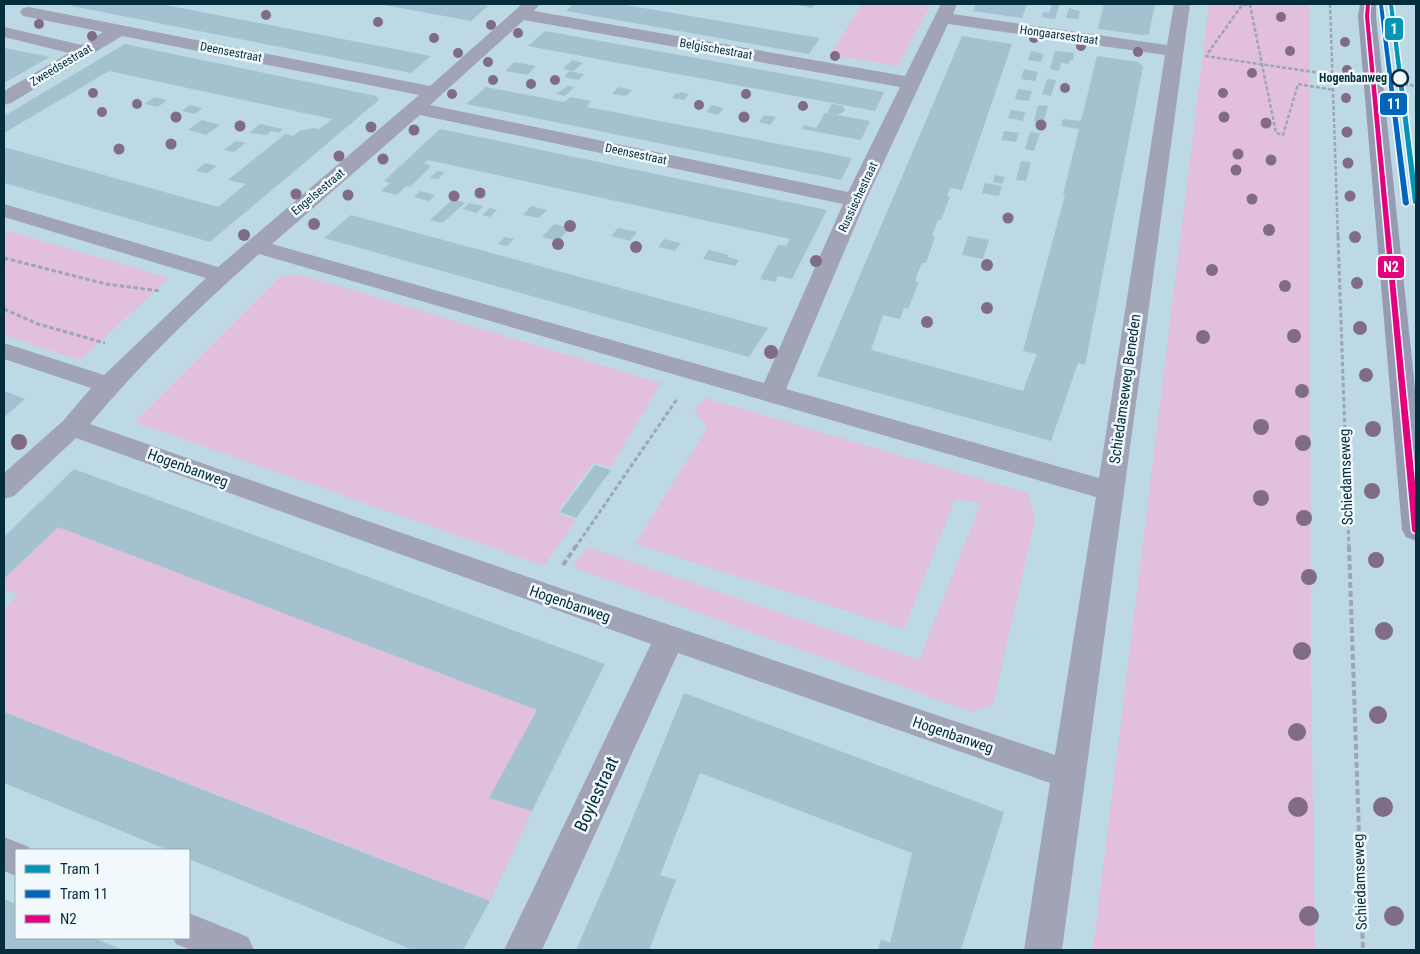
<svg xmlns="http://www.w3.org/2000/svg" width="1420" height="954" font-family="'Roboto Condensed',sans-serif">
<style>
.green{fill:#e2bfdc}
.building{fill:#a4c1cf}
.lines{fill:none;stroke-linecap:round;stroke-linejoin:round}
.path-far2{stroke:#9da6b5;stroke-width:2.5;stroke-dasharray:4 2;stroke-linecap:butt}
.path-far1{stroke:#9da6b5;stroke-width:3;stroke-dasharray:4.5 2.5;stroke-linecap:butt}
.path{stroke:#9da6b5;stroke-width:4;stroke-dasharray:6 3;stroke-linecap:butt}
.minor{fill:#a1a3b6;fill-rule:evenodd}
.major{fill:#969ab2;fill-rule:evenodd}
.bus-1-casing{stroke:#f1f9fd;stroke-width:3}
.bus-1{fill:#e5007d;fill-rule:evenodd}
.tram-1-casing{stroke:#f1f9fd;stroke-width:3}
.tram-2-casing{stroke:#f1f9fd;stroke-width:3}
.tram-1{fill:#0196b8;fill-rule:evenodd}
.tram-2{fill:#0065bd;fill-rule:evenodd}
.tree{fill:#806c85}
.stop-dot{fill:#f1f9fd;stroke:#042d3c;stroke-width:2.5}
.labels{text-anchor:middle;dominant-baseline:central;stroke-width:5;stroke-linejoin:round;paint-order:stroke}
.far-street-label{font-size:12px;fill:#042d3c;stroke:#f1f9fd}
.far-stop-label{font-size:12px;font-weight:bold;fill:#042d3c;stroke:#f1f9fd;text-anchor:end}
.street-label{font-size:15px;fill:#042d3c;stroke:#f1f9fd}
.near-street-label{font-size:18px;fill:#042d3c;stroke:#f1f9fd}
.line-badge{stroke:#f1f9fd;stroke-width:2}
.badge-label{font-size:14px;text-anchor:middle;font-weight:bold;fill:#fff}
</style>
<rect width="100%" height="100%" fill="#bed9e6"/>
<g class="green">
<polygon points="862,4 931,4 898,66 830,55"/>
<polygon points="1209,4 1309,4 1311,676 1315,950 1093,950"/>
<polygon points="4,230 169,278 80,360 4,335"/>
<polygon points="281,275 302,275 661,383 611,467 593,463 557,513 576,520 544,566 134,422"/>
<polygon points="705,398 1028,493 1035,519 993,705 972,712 573,567 587,547 919,660 981,503 955,499 904,629 635,544 707,428 694,411"/>
<polygon points="58,527 537,710 490,798 532,811 490,901 4,712 4,609 18,594 4,590 4,579"/>
</g>
<g class="building">
<polygon points="76,4 160,4 431,56 411,73 72,6"/>
<polygon points="379,4 473,4 488,6 471,21"/>
<polygon points="574,4 620,4 820,38 809,54 566,11"/>
<polygon points="791,4 815,4 812,8"/>
<polygon points="976,4 1027,4 1022,18 973,11"/>
<polygon points="1052,4 1060,4 1055,19 1042,17 1043,12 1049,13"/>
<polygon points="1104,4 1155,4 1149,34 1143,35 1098,29"/>
<polygon points="1069,8 1080,11 1078,19 1066,18"/>
<polygon points="545,31 818,80 884,92 875,111 528,46"/>
<polygon points="962,36 1012,44 962,190 950,188 947,196 950,197 941,220 938,220 932,236 935,237 926,263 922,263 918,272 915,281 919,282 908,309 904,308 900,319 883,315 871,350 1023,391 1037,354 1023,351 1065,195 1063,195 1079,129 1061,126 1063,119 1081,121 1097,56 1138,62 1143,66 1085,365 1078,363 1051,441 817,376"/>
<polygon points="125,44 376,96 379,100 210,242 4,183 4,147 218,207 246,184 228,180 285,134 293,136 299,131 313,128 319,129 332,119 109,71 4,133 4,116"/>
<polygon points="4,48 50,57 4,83"/>
<polygon points="1031,51 1044,54 1041,62 1028,60"/>
<polygon points="1055,51 1074,53 1073,60 1070,60 1069,64 1061,63 1059,71 1050,69"/>
<polygon points="572,60 583,63 574,71 563,69"/>
<polygon points="514,62 536,66 527,75 505,71"/>
<polygon points="1024,69 1038,72 1035,81 1021,79"/>
<polygon points="569,71 584,74 579,80 564,77"/>
<polygon points="1047,79 1056,80 1051,96 1042,94"/>
<polygon points="568,86 574,87 565,96 556,94"/>
<polygon points="486,87 564,102 570,97 591,101 587,107 852,158 841,180 466,104"/>
<polygon points="618,87 632,90 626,96 612,94"/>
<polygon points="1018,89 1032,91 1029,101 1015,99"/>
<polygon points="682,92 689,94 684,100 672,98 675,94"/>
<polygon points="154,97 167,100 158,107 145,104"/>
<polygon points="832,104 843,106 845,111 837,115 827,113"/>
<polygon points="190,105 203,108 195,114 182,111"/>
<polygon points="712,105 724,108 718,115 706,112"/>
<polygon points="1038,105 1048,106 1043,123 1034,121"/>
<polygon points="1011,110 1025,112 1023,121 1008,118"/>
<polygon points="825,113 826,113 870,121 861,140 802,129 804,125 816,128"/>
<polygon points="764,115 776,117 770,125 759,122"/>
<polygon points="202,120 220,125 206,135 188,130"/>
<polygon points="260,124 283,129 279,133 271,131 267,135 249,133"/>
<polygon points="440,129 480,137 827,210 792,279 778,276 775,282 760,279 778,245 786,246 790,239 428,160 424,163 431,166 410,187 406,186 397,195 381,191 390,183 384,181"/>
<polygon points="1004,131 1019,133 1016,142 1001,140"/>
<polygon points="1030,132 1040,133 1034,151 1025,149"/>
<polygon points="236,141 246,143 234,152 224,150"/>
<polygon points="1021,161 1031,162 1026,181 1016,180"/>
<polygon points="205,163 217,166 207,173 195,171"/>
<polygon points="437,171 445,172 438,179 430,178"/>
<polygon points="995,175 1005,177 1002,184 993,182"/>
<polygon points="985,183 1002,186 999,196 982,193"/>
<polygon points="420,191 435,195 429,201 414,197"/>
<polygon points="453,199 465,203 442,223 430,220"/>
<polygon points="469,203 483,206 477,213 463,209"/>
<polygon points="531,206 547,210 539,218 523,215"/>
<polygon points="490,208 497,210 490,217 482,215"/>
<polygon points="351,215 462,245 768,328 749,357 324,238"/>
<polygon points="554,224 570,228 558,241 542,237"/>
<polygon points="618,228 637,232 630,241 611,236"/>
<polygon points="968,236 989,240 983,259 962,255"/>
<polygon points="505,237 514,239 507,246 498,244"/>
<polygon points="664,239 681,243 675,251 658,247"/>
<polygon points="709,250 729,255 727,257 739,260 735,266 703,259"/>
<polygon points="4,391 25,399 4,417"/>
<polygon points="595,465 611,470 576,518 560,512"/>
<polygon points="74,469 605,664 532,811 489,798 537,710 58,527 4,579 4,537"/>
<polygon points="684,693 1004,812 961,950 878,950 881,939 890,943 912,853 700,773 660,875 676,880 649,950 576,950 615,861"/>
<polygon points="4,712 393,864 490,901 463,950 413,950 189,859 189,850 168,850 4,783"/>
<polygon points="4,899 16,904 16,938 94,938 123,950 4,950"/>
</g>
<g class="lines">
<g class="path-far2">
<polyline points="1330,4 1338,237"/>
<polyline points="1208,53 1242,5 1250,5 1276,133 1283,135 1298,84 1334,90"/>
<polyline points="1205,56 1341,76"/>
<polyline points="1404,84 1416,86"/>
</g>
<g class="path-far1">
<polyline points="1338,236 1349,548"/>
<polyline points="4,258 106,284 161,291"/>
<polyline points="4,309 38,324 105,343"/>
<polyline points="575,548 677,399"/>
</g>
<g class="path">
<polyline points="1349,546 1363,950"/>
<polyline points="563,565 576,546"/>
</g>
<g class="minor">
<path d="M522,4H540L534,11L905,76L941,4H957L953,14L1167,45L1174,4H1190L1062,950H1024L1050,783L678,653L542,950H504L651,644L76,438L14,496L4,499V473L63,421L91,388L4,359V343L104,375L206,278L4,217V204L218,267L419,95L122,36L11,103L4,105V91L69,53L4,37V27L82,45L103,32L23,16L20,12L23,8L29,7L430,86ZM524,20L900,87L848,192L430,105ZM948,24L1165,55L1099,478L786,389L866,200ZM420,115L843,204L764,383L272,244ZM259,254L1096,497L1055,755L554,586L90,424C141,363 200,306 259,254Z"/>
<polygon points="4,837 29,847 30,850 16,850 16,876 4,871"/>
<polygon points="189,913 248,937 254,950 191,950 176,944 173,938 189,938"/>
</g>
<polygon class="major" points="1360,4 1376,4 1376,16 1416,398 1416,541 1406,537 1402,530 1358,16"/>
<defs>
<polygon id="bus-1" points="1366,4 1370,4 1369,16 1416,493 1416,533 1413,532 1412,530 1365,16"/>
</defs>
<use href="#bus-1" class="bus-1-casing"/>
<use href="#bus-1" class="bus-1"/>
<defs>
<polygon id="tram-1" points="1389,4 1393,4 1416,182 1416,205 1413,203"/>
<polygon id="tram-2" points="1379,4 1383,5 1409,204 1406,206 1403,204"/>
</defs>
<use href="#tram-1" class="tram-1-casing"/>
<use href="#tram-2" class="tram-2-casing"/>
<use href="#tram-1" class="tram-1"/>
<use href="#tram-2" class="tram-2"/>
</g>
<g class="tree">
<circle cx="266" cy="15" r="5"/>
<circle cx="1281" cy="17" r="5"/>
<circle cx="378" cy="22" r="5"/>
<circle cx="39" cy="24" r="5"/>
<circle cx="491" cy="25" r="5"/>
<circle cx="518" cy="33" r="5"/>
<circle cx="92" cy="36" r="5"/>
<circle cx="434" cy="38" r="5"/>
<circle cx="1034" cy="38" r="5"/>
<circle cx="1345" cy="42" r="5"/>
<circle cx="1081" cy="46" r="5"/>
<circle cx="1290" cy="51" r="5"/>
<circle cx="1138" cy="52" r="5"/>
<circle cx="458" cy="53" r="5"/>
<circle cx="835" cy="56" r="5"/>
<circle cx="488" cy="62" r="5"/>
<circle cx="1347" cy="70" r="5"/>
<circle cx="1252" cy="73" r="5"/>
<circle cx="493" cy="80" r="5"/>
<circle cx="555" cy="80" r="5"/>
<circle cx="531" cy="84" r="5"/>
<circle cx="1065" cy="88" r="5"/>
<circle cx="93" cy="93" r="5"/>
<circle cx="1223" cy="93" r="5"/>
<circle cx="452" cy="94" r="5"/>
<circle cx="746" cy="94" r="5"/>
<circle cx="1346" cy="98" r="5"/>
<circle cx="137" cy="104" r="5"/>
<circle cx="699" cy="105" r="5"/>
<circle cx="803" cy="106" r="5"/>
<circle cx="102" cy="112" r="5"/>
<circle cx="176" cy="117" r="5.5"/>
<circle cx="744" cy="117" r="5.5"/>
<circle cx="1224" cy="117" r="5.5"/>
<circle cx="1266" cy="123" r="5.5"/>
<circle cx="1041" cy="125" r="5.5"/>
<circle cx="240" cy="126" r="5.5"/>
<circle cx="371" cy="127" r="5.5"/>
<circle cx="414" cy="130" r="5.5"/>
<circle cx="1347" cy="132" r="5.5"/>
<circle cx="171" cy="144" r="5.5"/>
<circle cx="119" cy="149" r="5.5"/>
<circle cx="1238" cy="154" r="5.5"/>
<circle cx="339" cy="156" r="5.5"/>
<circle cx="383" cy="159" r="5.5"/>
<circle cx="1271" cy="160" r="5.5"/>
<circle cx="1348" cy="163" r="5.5"/>
<circle cx="1236" cy="170" r="5.5"/>
<circle cx="480" cy="193" r="5.5"/>
<circle cx="296" cy="194" r="5.5"/>
<circle cx="348" cy="195" r="5.5"/>
<circle cx="454" cy="196" r="5.5"/>
<circle cx="1350" cy="196" r="5.5"/>
<circle cx="1252" cy="199" r="5.5"/>
<circle cx="1008" cy="218" r="5.5"/>
<circle cx="314" cy="224" r="6"/>
<circle cx="570" cy="226" r="6"/>
<circle cx="1269" cy="230" r="6"/>
<circle cx="244" cy="235" r="6"/>
<circle cx="1355" cy="237" r="6"/>
<circle cx="558" cy="244" r="6"/>
<circle cx="636" cy="247" r="6"/>
<circle cx="816" cy="261" r="6"/>
<circle cx="987" cy="265" r="6"/>
<circle cx="1212" cy="270" r="6"/>
<circle cx="1357" cy="283" r="6"/>
<circle cx="1285" cy="286" r="6"/>
<circle cx="987" cy="308" r="6"/>
<circle cx="927" cy="322" r="6"/>
<circle cx="1360" cy="328" r="7"/>
<circle cx="1294" cy="336" r="7"/>
<circle cx="1203" cy="337" r="7"/>
<circle cx="771" cy="352" r="7"/>
<circle cx="1366" cy="375" r="7"/>
<circle cx="1302" cy="391" r="7"/>
<circle cx="1261" cy="427" r="8"/>
<circle cx="1373" cy="429" r="8"/>
<circle cx="19" cy="442" r="8"/>
<circle cx="1303" cy="443" r="8"/>
<circle cx="1372" cy="491" r="8"/>
<circle cx="1261" cy="498" r="8"/>
<circle cx="1304" cy="518" r="8"/>
<circle cx="1376" cy="560" r="8"/>
<circle cx="1309" cy="577" r="8"/>
<circle cx="1384" cy="631" r="9"/>
<circle cx="1302" cy="651" r="9"/>
<circle cx="1378" cy="715" r="9"/>
<circle cx="1297" cy="732" r="9"/>
<circle cx="1298" cy="807" r="10"/>
<circle cx="1383" cy="807" r="10"/>
<circle cx="1309" cy="916" r="10"/>
<circle cx="1394" cy="916" r="10"/>
</g>
<circle class="stop-dot" cx="1400" cy="78" r="8"/>
<g class="labels">
<g class="far-street-label">
<text transform="translate(1059 35) rotate(8)">Hongaarsestraat</text>
<text transform="translate(716 49) rotate(10)">Belgischestraat</text>
<text transform="translate(231 52) rotate(11)">Deensestraat</text>
<text transform="translate(61 65) rotate(-31)">Zweedsestraat</text>
<text transform="translate(636 154) rotate(12)">Deensestraat</text>
<text transform="translate(318 192) rotate(-40)">Engelsestraat</text>
<text transform="translate(858 197) rotate(-65)">Russischestraat</text>
</g>
<g class="far-stop-label">
<text x="1387" y="78">Hogenbanweg</text>
</g>
<g class="street-label">
<text transform="translate(1125 389) rotate(-82)">Schiedamseweg Beneden</text>
<text transform="translate(188 468) rotate(20)">Hogenbanweg</text>
<text transform="translate(1346 477) rotate(-92)">Schiedamseweg</text>
<text transform="translate(570 604) rotate(19)">Hogenbanweg</text>
<text transform="translate(953 735) rotate(19)">Hogenbanweg</text>
<text transform="translate(1360 882) rotate(-92)">Schiedamseweg</text>
</g>
<g class="near-street-label">
<text transform="translate(596 794) rotate(-65)">Boylestraat</text>
</g>
</g>
<g class="line-badge">
<rect x="1384" y="17" width="20" height="24" rx="5" fill="#0196b8"/>
<rect x="1379" y="92" width="29" height="24" rx="5" fill="#0065bd"/>
<rect x="1377" y="255" width="28" height="24" rx="5" fill="#e5007d"/>
</g>
<g class="badge-label">
<text x="1394" y="34">1</text>
<text x="1394" y="109">11</text>
<text x="1391" y="272">N2</text>
</g>
<rect width="1420" height="954" fill="none" stroke="#042d3c" stroke-width="10"/>
<rect x="15" y="849" width="175" height="90" fill="#f1f9fd" stroke="#92a7b0"/>
<rect x="25" y="865" width="25" height="8" fill="#0196b8" stroke="#92a7b0"/>
<text x="60" y="874" font-size="15" fill="#042d3c">Tram 1</text>
<rect x="25" y="890" width="25" height="8" fill="#0065bd" stroke="#92a7b0"/>
<text x="60" y="899" font-size="15" fill="#042d3c">Tram 11</text>
<rect x="25" y="915" width="25" height="8" fill="#e5007d" stroke="#92a7b0"/>
<text x="60" y="924" font-size="15" fill="#042d3c">N2</text>
</svg>
